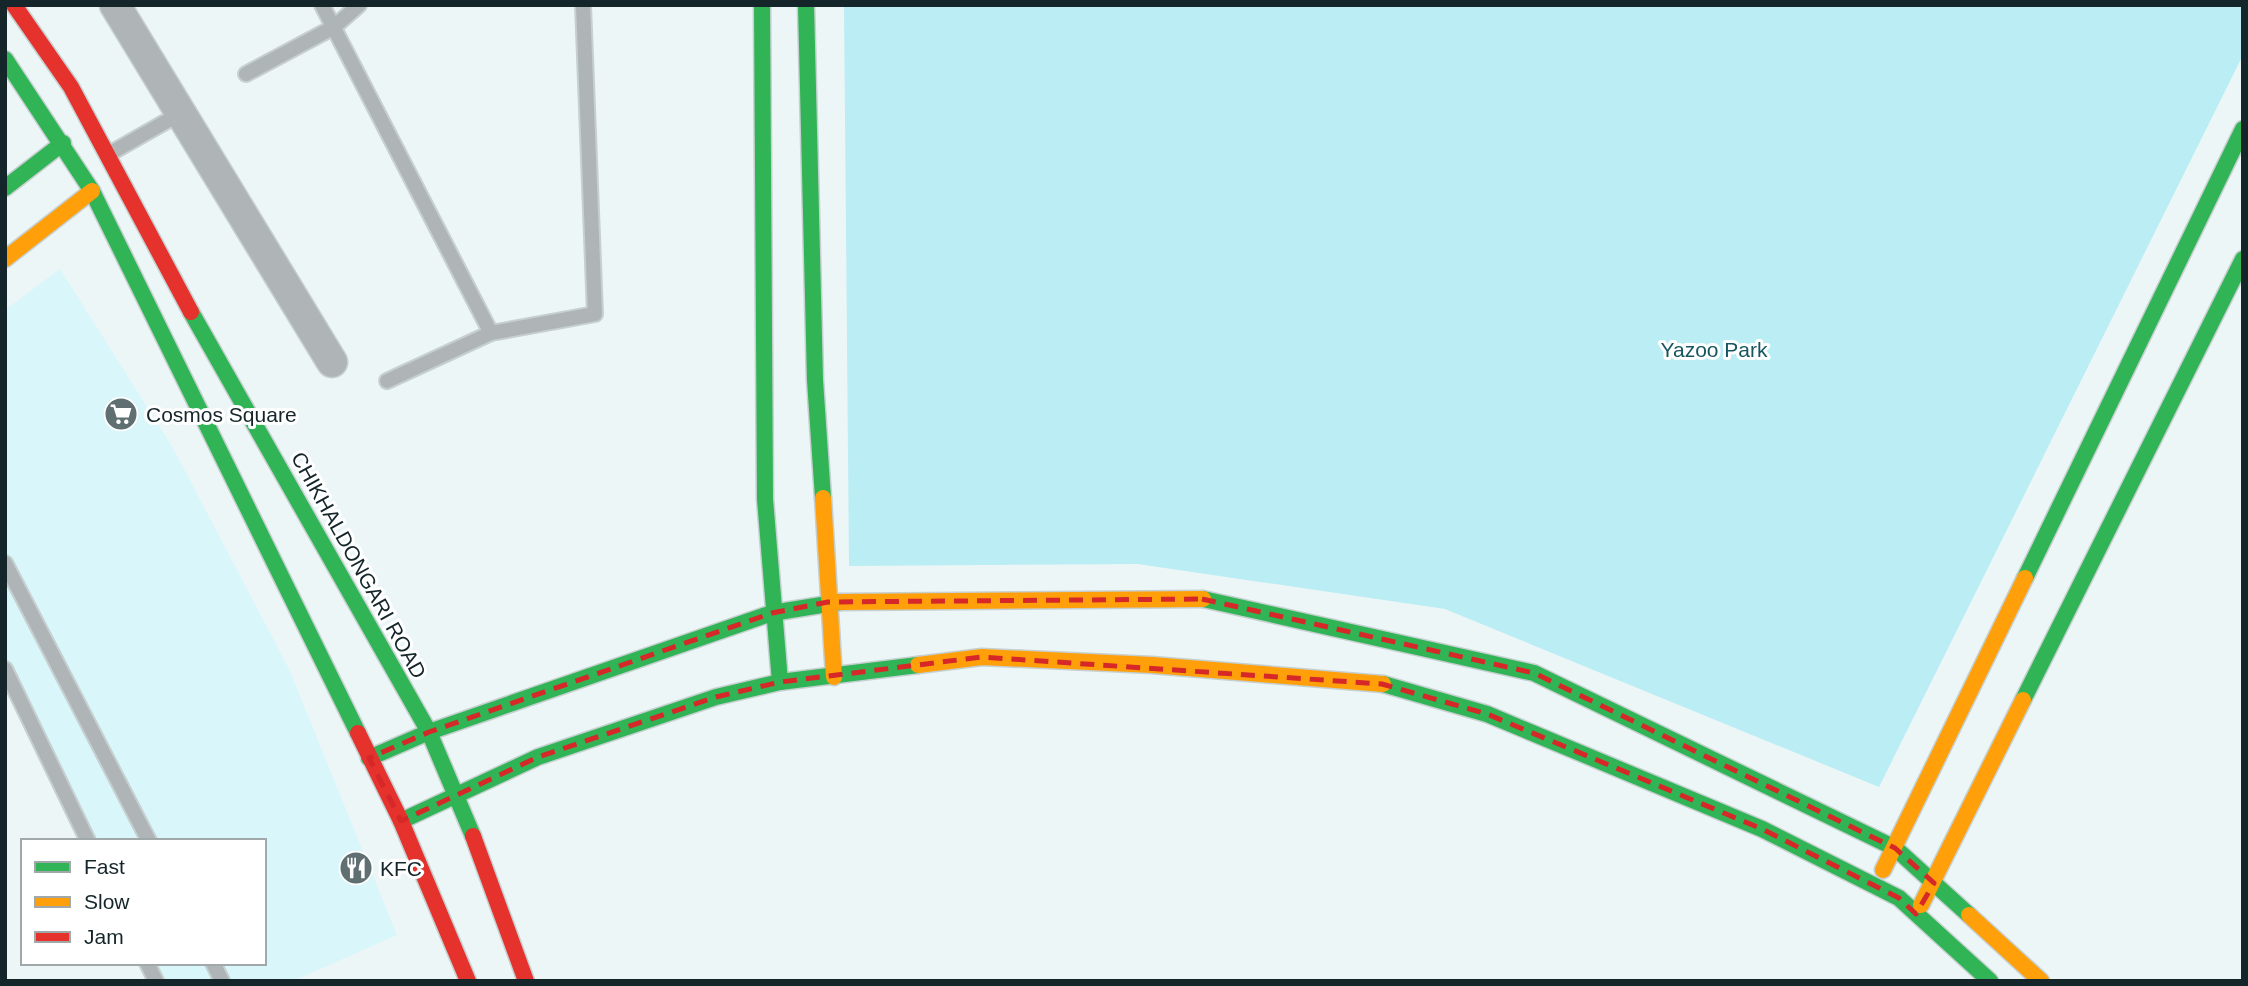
<svg xmlns="http://www.w3.org/2000/svg" width="2248" height="986" font-family="Helvetica,sans-serif">
<style>
.built{fill:#d9f6fa}
.green{fill:#baedf4}
.lines{fill:none;stroke-linecap:round;stroke-linejoin:round}
.lane-casing{stroke:#c6d0d1;stroke-width:18}
.street-casing{stroke:#c6d0d1;stroke-width:33}
.fast-casing{stroke:#c6d0d1;stroke-width:19}
.slow-casing{stroke:#c6d0d1;stroke-width:19}
.jam-casing{stroke:#c6d0d1;stroke-width:19}
.lane{stroke:#afb5b7;stroke-width:14}
.street{stroke:#afb5b7;stroke-width:30}
.fast{stroke:#30b455;stroke-width:16}
.slow{stroke:#ff9f0a;stroke-width:16}
.jam{stroke:#e5322d;stroke-width:16}
.marked{fill:none;stroke:#d62828;stroke-width:5;stroke-dasharray:14 9;stroke-linejoin:round}
.labels{text-anchor:middle;dominant-baseline:central;stroke-width:6;stroke-linejoin:round;paint-order:stroke}
.park-label{font-size:21px;fill:#16575f;stroke:#fff}
.poi-label{font-size:21px;fill:#142629;stroke:#fff;text-anchor:start}
.street-label{font-size:21px;fill:#142629;stroke:#fff}
</style>
<rect width="100%" height="100%" fill="#ecf6f7"/>
<polygon class="built" points="60,269 173,448 289,669 397,935 293,981 164,981 156,963 264,963 264,841 95,841 5,660 5,310"/>
<polygon class="green" points="844,5 2243,5 2243,55 1879,787 1445,609 1138,564 849,566"/>
<g class="lines">
<defs>
<g id="lane">
<polyline points="322,5 491,333 595,314 583,5"/>
<polyline points="246,74 334,27 359,5"/>
<polyline points="109,154 181,113"/>
<polyline points="387,381 491,333"/>
<polyline points="5,563 149,841"/>
<polyline points="5,669 88,841"/>
<polyline points="147,963 156,981"/>
<polyline points="213,963 222,981"/>
</g>
<polyline id="street" points="115,5 332,362"/>
<g id="fast">
<polyline points="762,5 765,499 780,682"/>
<polyline points="806,5 815,380 823,498"/>
<polyline points="5,59 92,191 358,733"/>
<polyline points="5,188 63,143"/>
<polyline points="191,312 429,732 473,836"/>
<polyline points="2025,578 2243,129"/>
<polyline points="1203,599 1534,673 1895,848 1969,915"/>
<polyline points="1383,684 1487,714 1762,829 1899,898 1990,981"/>
<polyline points="2023,700 2243,259"/>
<polyline points="369,758 429,732 772,613 840,602"/>
<polyline points="401,821 538,757 716,697 780,682 918,665"/>
</g>
<g id="slow">
<polyline points="5,259 92,191"/>
<polyline points="823,498 834,677"/>
<polyline points="840,602 1203,599"/>
<polyline points="918,665 982,657 1152,665 1383,684"/>
<polyline points="1883,870 2025,578"/>
<polyline points="1921,905 2023,700"/>
<polyline points="1969,915 2041,981"/>
</g>
<g id="jam">
<polyline points="14,5 71,87 191,312"/>
<polyline points="358,733 401,821 468,981"/>
<polyline points="473,836 526,981"/>
</g>
</defs>
<use href="#lane" class="lane-casing"/>
<use href="#street" class="street-casing"/>
<use href="#fast" class="fast-casing"/>
<use href="#slow" class="slow-casing"/>
<use href="#jam" class="jam-casing"/>
<use href="#lane" class="lane"/>
<use href="#street" class="street"/>
<use href="#fast" class="fast"/>
<use href="#slow" class="slow"/>
<use href="#jam" class="jam"/>
</g>
<path class="marked" d="M1202,599L1534,673L1895,848L1934,883L1916,914L1899,898L1762,829L1487,714L1382,684L982,657L780,682L716,697L538,757L401,821L369,758L429,732L772,613L828,602Z"/>
<defs>
<symbol id="supermarket-disc" viewBox="-11 -11 22 22"><circle r="9.5" fill="#606f71" stroke="#fff"/><path d="M-6-5.5h2.5l.6 2H6L4.5 2H-2.5L-4.4-4H-6ZM-1.5 3.2a1.3 1.3 0 1 0 .1 0ZM3 3.2a1.3 1.3 0 1 0 .1 0Z" fill="#fff"/></symbol>
<symbol id="restaurant-disc" viewBox="-11 -11 22 22"><circle r="9.5" fill="#606f71" stroke="#fff"/><path d="M-5-6h1v4h1v-4h1v4h1v-4h1v5L-1.5 .5V6h-2V.5L-5-1ZM5-6V6H3V1.5H1.5Q1.5-4 5-6Z" fill="#fff"/></symbol>
</defs>
<g fill-rule="evenodd">
<use href="#supermarket-disc" x="102" y="395" width="38" height="38"/>
<use href="#restaurant-disc" x="337" y="849" width="38" height="38"/>
</g>
<g class="labels">
<g class="park-label">
<text x="1714" y="349">Yazoo Park</text>
</g>
<g class="poi-label">
<text x="146" y="414">Cosmos Square</text>
<text x="380" y="868">KFC</text>
</g>
<g class="street-label">
<text transform="translate(359 565) rotate(61)">CHIKHALDONGARI ROAD</text>
</g>
</g>
<rect width="2248" height="986" fill="none" stroke="#142629" stroke-width="14"/>
<rect x="21" y="839" width="245" height="126" fill="#ffffff" stroke="#a1a8a9" stroke-width="2"/>
<rect x="35" y="862" width="35" height="10" fill="#30b455" stroke="#a1a8a9" stroke-width="2"/>
<text x="84" y="874" font-size="21" fill="#142629">Fast</text>
<rect x="35" y="897" width="35" height="10" fill="#ff9f0a" stroke="#a1a8a9" stroke-width="2"/>
<text x="84" y="909" font-size="21" fill="#142629">Slow</text>
<rect x="35" y="932" width="35" height="10" fill="#e5322d" stroke="#a1a8a9" stroke-width="2"/>
<text x="84" y="944" font-size="21" fill="#142629">Jam</text>
</svg>
